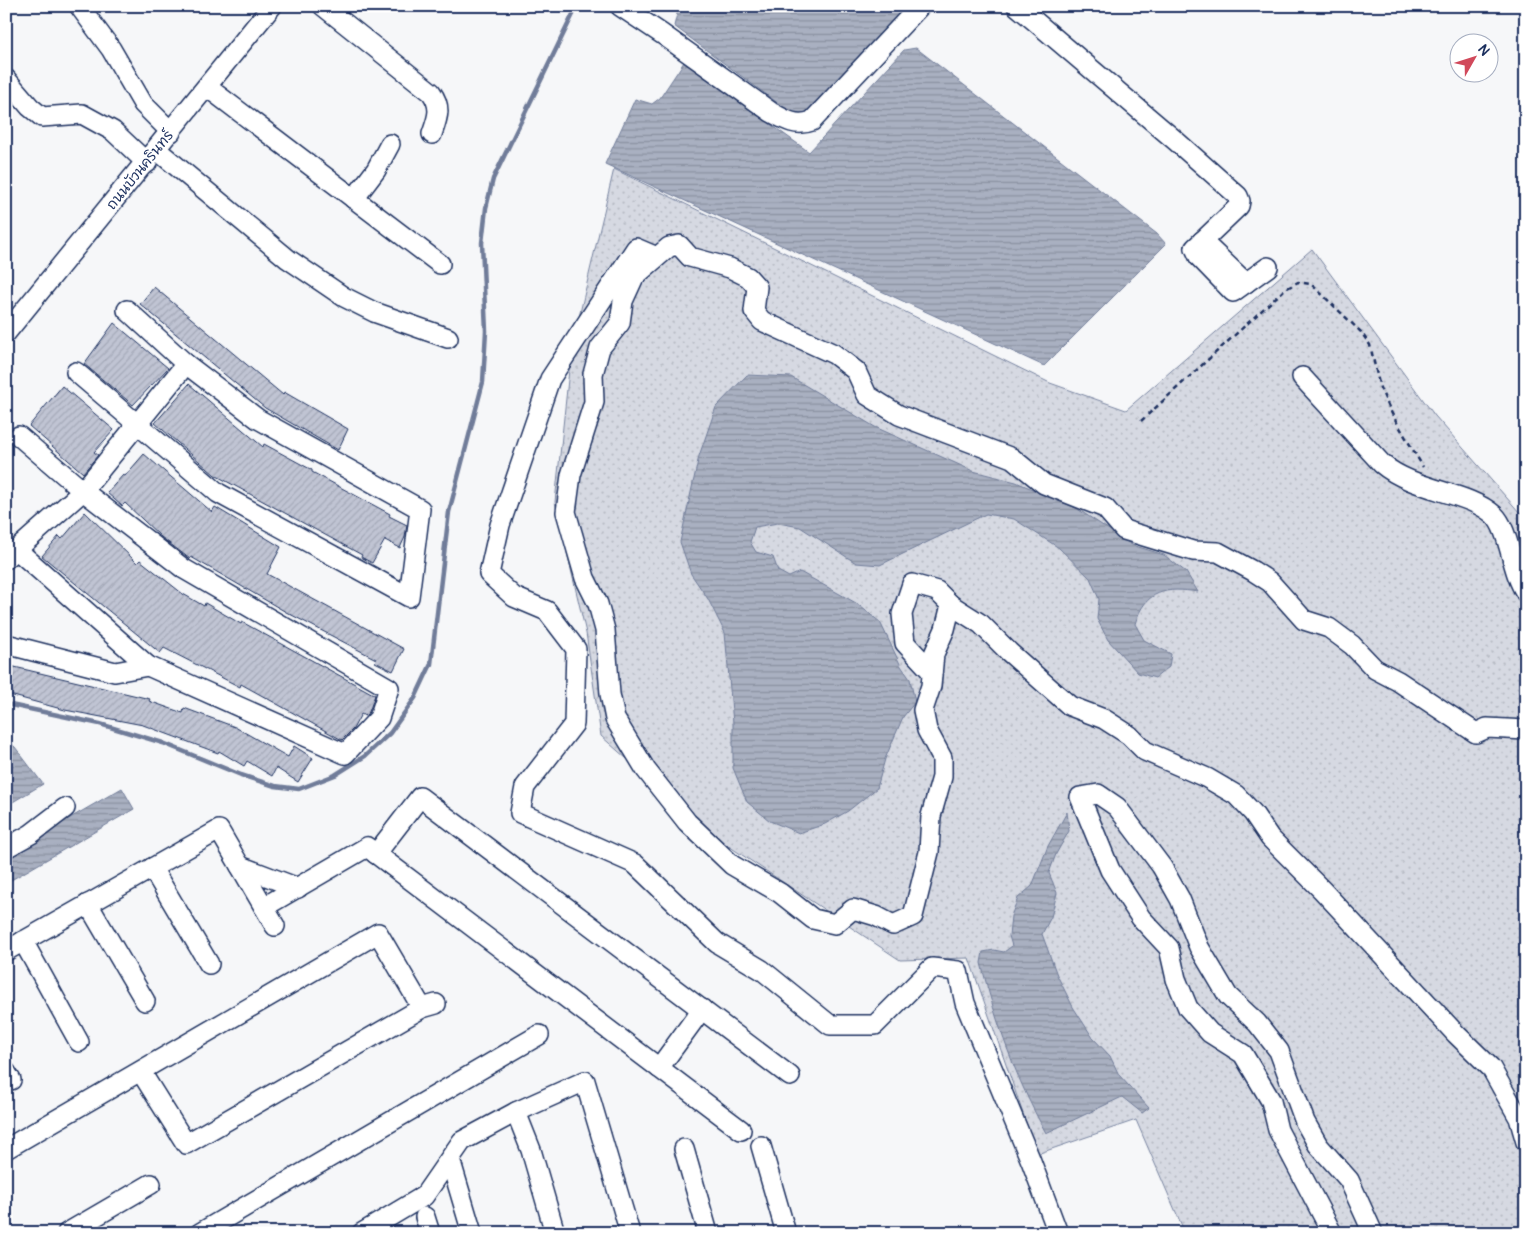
<svg xmlns="http://www.w3.org/2000/svg" width="1532" height="1239" font-family="Pangolin,'Playpen Sans Thai',sans-serif">
<style>
.grass{fill:url(#grass-dots);stroke:#7884a0}
.water{fill:url(#water-rules);stroke:#707c99}
.lines{fill:none;stroke-linecap:round;stroke-linejoin:round}
.stream{stroke:#707c99;stroke-width:4.5}
.building{fill:url(#building-hatch);stroke:#1b2f5e}
.minor-casing{stroke:#1b2f5e;stroke-width:22}
.path{stroke:#1b2f5e;stroke-width:2.5;stroke-dasharray:5 4;stroke-linecap:butt}
.minor{stroke:#fff;stroke-width:19}
.labels{text-anchor:middle;dominant-baseline:central;stroke-width:4.5;stroke-linejoin:round;paint-order:stroke}
.street-label{font-size:14px;fill:#1b2f5e;stroke:#fff}
</style>
<defs>
<pattern id="grass-dots" width="8" height="8" patternUnits="userSpaceOnUse" patternTransform="scale(1.25)"><rect width="8" height="8" fill="#d6d9e2"/><path d="M2 2h.1M6 6h.1" fill="none" stroke="#b7bbc4" stroke-width="1.8" stroke-linecap="round"/></pattern>
<pattern id="water-rules" width="6" height="5" patternUnits="userSpaceOnUse" patternTransform="scale(1.25)"><rect width="6" height="5" fill="#a9b0c1"/><path d="M0 2.5h6" fill="none" stroke="#8990a0"/></pattern>
<pattern id="building-hatch" width="6" height="6" patternUnits="userSpaceOnUse" patternTransform="scale(1.25)"><rect width="6" height="6" fill="#c0c4d3"/><path d="M-1 1l2-2M0 6l6-6M5 7l2-2" fill="none" stroke="#a4a9b8"/></pattern>
</defs>
<rect width="100%" height="100%" fill="#f6f7f9"/>
<filter id="ink" filterUnits="userSpaceOnUse"><feTurbulence type="fractalNoise" baseFrequency=".02" numOctaves="2"/><feDisplacementMap in="SourceGraphic" scale="10" xChannelSelector="R" yChannelSelector="G"/><feConvolveMatrix kernelMatrix="1 2 1 2 8 2 1 2 1" color-interpolation-filters="sRGB"/></filter>
<g filter="url(#ink)">
<polygon class="grass" points="614,169 1050,383 1126,410 1312,249 1435,416 1520,513 1526,508 1526,1233 1185,1233 1136,1120 1037,1154 969,958 900,960 718,839 601,736 586,633 555,502 571,351"/>
<g class="water">
<polygon points="679,6 914,6 812,115 795,116 674,26"/>
<polygon points="916,48 1157,234 1166,244 1044,366 605,164 635,99 652,104 660,98 684,62 809,152 904,50"/>
<path d="M747,375L791,377L875,427L973,471L1016,482L1076,508L1132,545L1164,555L1186,572L1198,592C1166,587 1145,590 1135,624L1144,640L1171,654L1169,667L1155,678L1138,673L1108,640L1097,619L1099,599L1090,578L1059,548L1014,519L986,514L880,565L856,563L800,527L778,523L755,527L750,542L756,552L773,557L778,571L789,577L800,572L856,603L880,622L901,666L910,679L915,702L903,717L885,759L877,788L848,811L825,824L799,833L770,821L747,802L733,768V723L725,633L708,599L691,574L680,542L699,456L716,407Z"/>
<polygon points="6,740 15,747 43,784 6,806"/>
<polygon points="122,788 134,809 6,883 6,855"/>
<path d="M1067,812L1069,831L1056,854L1049,873L1057,893L1051,917L1042,934L1057,975L1073,1007L1093,1038L1110,1056L1119,1075L1149,1108L1142,1113L1122,1097L1046,1133C1016,1079 996,1023 981,963L983,952L994,950L1004,952L1012,946L1009,936L1011,916L1018,898L1032,886L1048,846Z"/>
</g>
<g class="lines">
<polyline class="stream" points="6,704 100,724 163,743 241,775 275,786 299,789 335,775 365,756 390,733 415,698 431,664 449,512 483,382 486,331 482,243 486,208 493,179 577,6"/>
</g>
<g class="building">
<polygon points="154,287 283,395 284,392 348,429 338,450 265,408 140,304"/>
<polygon points="114,323 168,368 133,405 84,364"/>
<polygon points="189,384 263,447 264,444 312,470 312,472 390,514 389,516 407,525 405,537 400,548 385,540 372,563 361,557 362,555 215,475 155,423"/>
<polygon points="62,386 114,430 94,452 98,455 83,473 29,426"/>
<polygon points="144,454 212,512 215,507 281,547 267,574 404,649 393,671 375,662 376,659 286,612 191,557 190,559 161,537 125,503 122,506 107,493 123,475 125,476"/>
<polygon points="85,512 137,563 140,560 183,594 204,606 205,603 241,624 242,622 375,695 369,712 365,716 361,714 353,729 342,740 241,684 240,687 164,648 160,653 42,556 59,536 62,539"/>
<polygon points="6,665 150,699 149,701 183,713 184,708 235,727 288,757 294,746 313,758 298,782 276,768 272,776 247,761 244,766 219,751 218,753 143,725 65,710 6,694"/>
</g>
<g class="lines">
<defs>
<g id="minor">
<path d="M323,6L431,92C442,107 438,117 432,134"/>
<path d="M620,6L662,34L771,112C785,120 796,127 812,121L920,6"/>
<polyline points="1017,6 1176,141 1238,196 1240,201 1239,206 1195,248 1199,257 1233,292 1268,267"/>
<polyline points="80,7 111,49 143,104 171,132"/>
<polyline points="6,79 30,107 42,117 82,114 113,131 147,163"/>
<polyline points="207,87 440,264"/>
<polyline points="157,150 288,259 344,297 374,312 448,338"/>
<polyline points="354,199 376,170 390,144"/>
<polyline points="1202,241 1246,283"/>
<polyline points="657,257 636,248 550,379 500,525 489,574 514,597 547,611 576,649 574,724 525,787 520,813 635,864 717,943 762,970 830,1025 875,1025 932,968 958,971 965,1003 1031,1161 1058,1233"/>
<polyline points="6,333 272,6"/>
<polyline points="76,372 218,493 409,597 420,509 258,419 186,364 127,310"/>
<path d="M1302,377L1382,464C1414,491 1467,491 1494,515C1510,530 1511,572 1526,593"/>
<polyline points="17,550 148,666 345,754 379,718 389,688 184,569 83,491 19,436"/>
<polyline points="6,559 83,491 186,364"/>
<polyline points="6,644 115,672 148,666"/>
<polyline points="932,672 905,643 902,614 912,584 937,591 951,605"/>
<polyline points="1526,730 1487,728 1476,733 1398,681 1375,669 1352,645 1329,628 1304,620 1270,582 1253,571 1218,552 1193,551 1124,530 1105,508 1044,484 1012,458 899,415 867,395 856,371 834,354 762,321 754,311 757,287 748,277 730,268 690,257 679,245 669,247 634,277 623,301 620,323 600,348 593,374 594,402 571,475 566,512 585,578 598,604 605,630 610,694 615,719 646,770 687,822 732,865 780,893 813,919 835,924 853,909 876,916 893,925 913,916 929,852 931,816 942,777 942,758 927,730 923,710 931,686 934,654 945,629 951,605 981,624 1009,652 1070,706 1104,719 1129,735 1145,751 1207,778 1236,795 1253,813 1270,838 1322,890 1456,1034 1491,1068 1519,1118 1526,1142"/>
<polyline points="6,848 31,834 65,808"/>
<polyline points="376,854 420,797 790,1076"/>
<polyline points="240,866 298,888"/>
<polyline points="152,868 209,964"/>
<polyline points="88,904 145,1001"/>
<polyline points="264,907 367,847 741,1130"/>
<polyline points="23,941 79,1042"/>
<polyline points="6,951 219,830 275,926"/>
<polyline points="659,1068 702,1009"/>
<polyline points="6,1072 11,1080"/>
<polyline points="141,1072 186,1144 422,1008 436,1004"/>
<polyline points="516,1112 585,1081 630,1233"/>
<polyline points="761,1146 786,1233"/>
<polyline points="6,1149 378,933 422,1008"/>
<polyline points="684,1149 708,1233"/>
<polyline points="450,1159 472,1233"/>
<polyline points="425,1217 430,1233"/>
<polyline points="67,1233 151,1184"/>
<polyline points="200,1233 539,1035"/>
<polyline points="362,1233 424,1196 462,1141 516,1112 531,1150 555,1233"/>
<polyline points="1332,1233 1278,1130 1271,1101 1243,1054 1210,1033 1188,1008 1176,979 1169,948 1141,918 1110,870 1080,797 1098,794 1117,807 1162,867 1180,899 1199,947 1228,996 1257,1023 1279,1051 1305,1122 1318,1145 1349,1180 1373,1233"/>
</g>
</defs>
<use href="#minor" class="minor-casing"/>
<polyline class="path" points="1141,421 1284,290 1298,282 1311,284 1361,332 1370,345 1380,388 1392,414 1423,467"/>
<use href="#minor" class="minor"/>
</g>
</g>
<g class="labels">
<g class="street-label">
<text transform="translate(140 170) rotate(-51)">ถนนบัวนครินทร์</text>
</g>
</g>
<rect width="1532" height="1239" fill="none" stroke="#fff" stroke-width="25"/>
<rect x="12" y="12" width="1507" height="1214" fill="none" stroke="#1b2f5e" stroke-width="2" filter="url(#ink)"/>
<g transform="translate(1474 58) rotate(51)"><circle r="24" fill="#ffffff" stroke="#a4acbf"/>
<path d="M0-4L9 19L0 12L-9 19Z" fill="#d1495b"/>
<text y="-8" font-size="14" font-weight="bold" text-anchor="middle" fill="#1b2f5e">N</text>
</g>
</svg>
